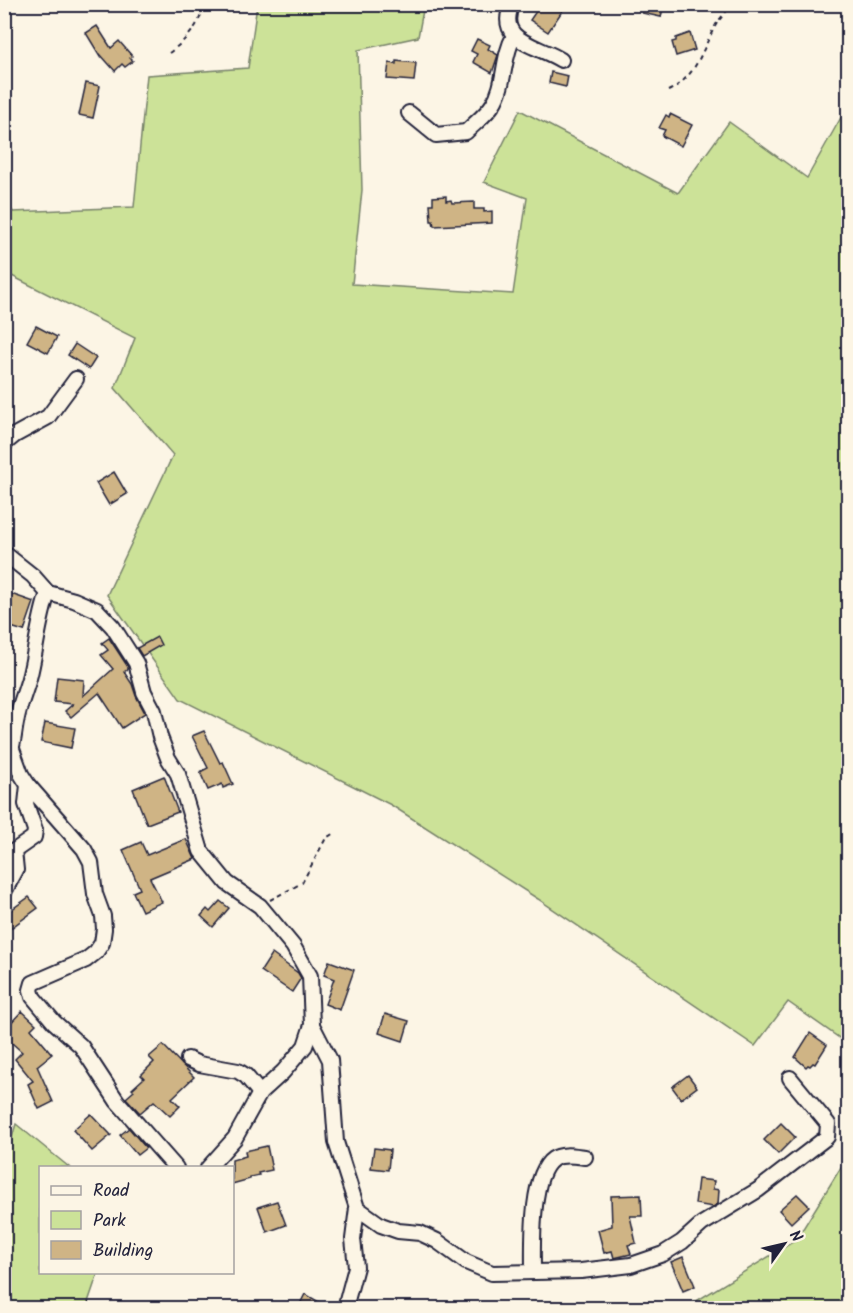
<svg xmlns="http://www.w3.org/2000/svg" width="853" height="1313" font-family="Kalam,sans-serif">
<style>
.green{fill:#cce298;stroke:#77826a;stroke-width:1.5}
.building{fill:#cfb485;stroke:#22223b;stroke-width:1.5}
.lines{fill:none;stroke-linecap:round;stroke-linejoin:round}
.minor-casing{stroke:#22223b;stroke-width:18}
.path{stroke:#22223b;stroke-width:2;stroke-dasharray:4.5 4.5;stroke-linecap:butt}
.minor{stroke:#fcf5e5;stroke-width:14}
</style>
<rect width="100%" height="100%" fill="#fcf5e5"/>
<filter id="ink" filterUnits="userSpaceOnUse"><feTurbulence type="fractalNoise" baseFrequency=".0167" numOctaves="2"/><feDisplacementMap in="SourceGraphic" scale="12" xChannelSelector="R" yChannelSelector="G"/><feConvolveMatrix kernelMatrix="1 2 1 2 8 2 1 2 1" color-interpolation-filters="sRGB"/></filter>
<g filter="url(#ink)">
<g class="green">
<polygon points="257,5 424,5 418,37 358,50 362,190 352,284 513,294 527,198 484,182 520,110 678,193 729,122 807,178 848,105 848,1044 788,1002 755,1046 538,899 391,805 180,699 107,595 173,455 115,388 135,338 10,275 5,282 4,197 13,212 134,207 147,75 248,68"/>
<polygon points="16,1124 69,1167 40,1168 40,1272 98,1273 86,1308 5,1308 5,1160"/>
<polygon points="848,1156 848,1308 685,1308 796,1240"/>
</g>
<g class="building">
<polygon points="541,4 567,4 548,32 530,20"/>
<polygon points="644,4 664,4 661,17 642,13"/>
<polygon points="97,26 111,48 119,41 132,56 130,58 133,61 125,67 122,64 115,71 100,54 100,56 86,33"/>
<polygon points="690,33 695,50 676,56 672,42 676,41 676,38"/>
<polygon points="477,39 490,45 488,49 498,55 492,73 473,62 477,54 471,51"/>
<polygon points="396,61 416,63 414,81 387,79 389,63 396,64"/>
<polygon points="551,72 568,76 566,87 549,83"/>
<polygon points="86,83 100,86 93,118 79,115"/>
<polygon points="670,114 692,125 681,146 662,136 665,130 659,128 666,115 669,117"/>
<polygon points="446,196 446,201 451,200 452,203 474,202 474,209 484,209 484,212 492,211 492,223 434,226 433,221 431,221 430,204 433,204 433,197"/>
<polygon points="36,326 57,337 48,353 27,342"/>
<polygon points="75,344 96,358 89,369 68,355"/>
<polygon points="114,472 127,494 109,505 96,483"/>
<polygon points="11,594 34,602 24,631 4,625 4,614"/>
<polygon points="157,637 161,645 142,656 137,648"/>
<polygon points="109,638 128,667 128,669 124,672 132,684 136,696 145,713 122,728 99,693 71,717 65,711 73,704 54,702 57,677 84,680 83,696 113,669 101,655 108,650 102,643"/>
<polygon points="45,723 75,728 71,748 41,742"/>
<polygon points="204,731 220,763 223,762 233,784 223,788 222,784 208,790 200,772 208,768 192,736"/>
<polygon points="164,776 178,812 147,824 133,789"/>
<polygon points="186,839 195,859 150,878 162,902 142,911 133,892 140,889 123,850 141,842 147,855"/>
<polygon points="29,897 38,908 4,933 4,915"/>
<polygon points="220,901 229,908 213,927 201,916 207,909 210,912"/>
<polygon points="272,954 298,973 301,978 292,992 261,971"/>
<polygon points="329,961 354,970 340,1010 325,1004 334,979 324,975"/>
<polygon points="22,1011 36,1024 31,1029 52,1054 37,1066 53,1102 39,1109 28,1084 33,1081 15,1059 22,1052 4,1036 4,1030"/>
<polygon points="385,1014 409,1021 403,1041 379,1033"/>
<polygon points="810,1033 827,1045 815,1064 813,1063 810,1066 808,1065 806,1067 795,1057"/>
<polygon points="163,1045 194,1077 172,1098 180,1106 170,1116 154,1101 140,1113 126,1098 134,1091 132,1089 144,1078 141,1075 154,1062 149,1057"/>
<polygon points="688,1075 697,1087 681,1099 672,1087"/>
<polygon points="91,1114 111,1135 92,1151 73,1130"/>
<polygon points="781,1123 795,1137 778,1154 764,1140"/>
<polygon points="129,1128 146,1148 137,1155 120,1135"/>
<polygon points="267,1146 272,1170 258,1173 259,1175 250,1177 250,1179 232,1184 232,1160 246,1156 245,1151"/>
<polygon points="374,1148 390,1150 388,1170 371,1168"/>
<polygon points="698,1179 714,1181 713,1189 719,1190 718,1204 713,1207 695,1204"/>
<polygon points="797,1194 809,1206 791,1223 779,1210"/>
<polygon points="641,1195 642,1216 630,1216 636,1243 628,1245 631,1254 614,1258 612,1251 604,1253 598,1230 612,1226 611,1196"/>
<polygon points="277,1201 286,1225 267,1232 258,1207"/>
<polygon points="683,1257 695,1286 683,1291 671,1262"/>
<polygon points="305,1294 319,1302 315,1308 298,1308"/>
</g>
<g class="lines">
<defs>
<g id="minor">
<path d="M512,4C495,42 538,45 561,60"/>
<path d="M409,113L436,135L466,132C475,123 487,114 493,104C506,84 502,57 514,36"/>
<polyline points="4,444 15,435 48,417 76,379"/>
<polyline points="4,553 33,576 48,593 74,600 97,610 113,627 136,663 144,692 154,711 160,737 168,758 178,774 201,851 227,883 260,906 293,946 310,976 312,1025 330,1060 336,1142 357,1208 381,1225 398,1231 420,1233 437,1241 466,1262 492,1273 581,1271 631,1265 663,1254 682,1242 702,1224 758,1190 827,1137 828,1124 790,1078"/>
<path d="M4,762C15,749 13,734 17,718C20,702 28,686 31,670C37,643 39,619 48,593"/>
<polyline points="28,785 84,849 91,862 95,894 103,916 104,929 102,943 96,952 86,960 33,983 31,990 33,997 54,1022 81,1046 117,1101 176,1168"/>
<polyline points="4,892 16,870 14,851 34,837 35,830 26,804 28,785 21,774 12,749"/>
<polyline points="188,1059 199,1064 238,1071 246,1076 260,1093"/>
<polyline points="208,1168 235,1138 260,1093 283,1072 305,1046 312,1025"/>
<path d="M533,1272C533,1246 530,1175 553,1159C562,1153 575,1156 585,1157"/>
<polyline points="345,1308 356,1267 353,1239 357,1208"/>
</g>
</defs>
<use href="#minor" class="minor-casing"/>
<g class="path">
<path d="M169,53C186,40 200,26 204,4"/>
<path d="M668,91C698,76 701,50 717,23C721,17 727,11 732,4"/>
<polyline points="270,900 302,883 326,838 336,832"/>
</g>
<use href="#minor" class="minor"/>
</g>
</g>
<rect width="853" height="1313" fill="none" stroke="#fcf5e5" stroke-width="24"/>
<rect x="12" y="12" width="829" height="1289" fill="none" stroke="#22223b" stroke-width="2" filter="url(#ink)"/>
<rect x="39" y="1166" width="195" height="108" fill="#fcf5e5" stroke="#a5a1a1" stroke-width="1.5"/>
<rect x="51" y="1186" width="30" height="9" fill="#fcf5e5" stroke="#a5a1a1" stroke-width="1.5"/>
<text x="93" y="1196" font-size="18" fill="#22223b">Road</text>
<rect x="51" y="1211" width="30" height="18" fill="#cce298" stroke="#a5a1a1" stroke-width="1.5"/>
<text x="93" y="1226" font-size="18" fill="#22223b">Park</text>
<rect x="51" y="1241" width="30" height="18" fill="#cfb485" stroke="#a5a1a1" stroke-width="1.5"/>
<text x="93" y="1256" font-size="18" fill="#22223b">Building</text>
<g transform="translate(784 1244) rotate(56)" stroke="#fcf5e5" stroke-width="4.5" paint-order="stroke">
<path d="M0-4.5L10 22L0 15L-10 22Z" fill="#22223b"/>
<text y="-9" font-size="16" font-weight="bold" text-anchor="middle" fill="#22223b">N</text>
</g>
</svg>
